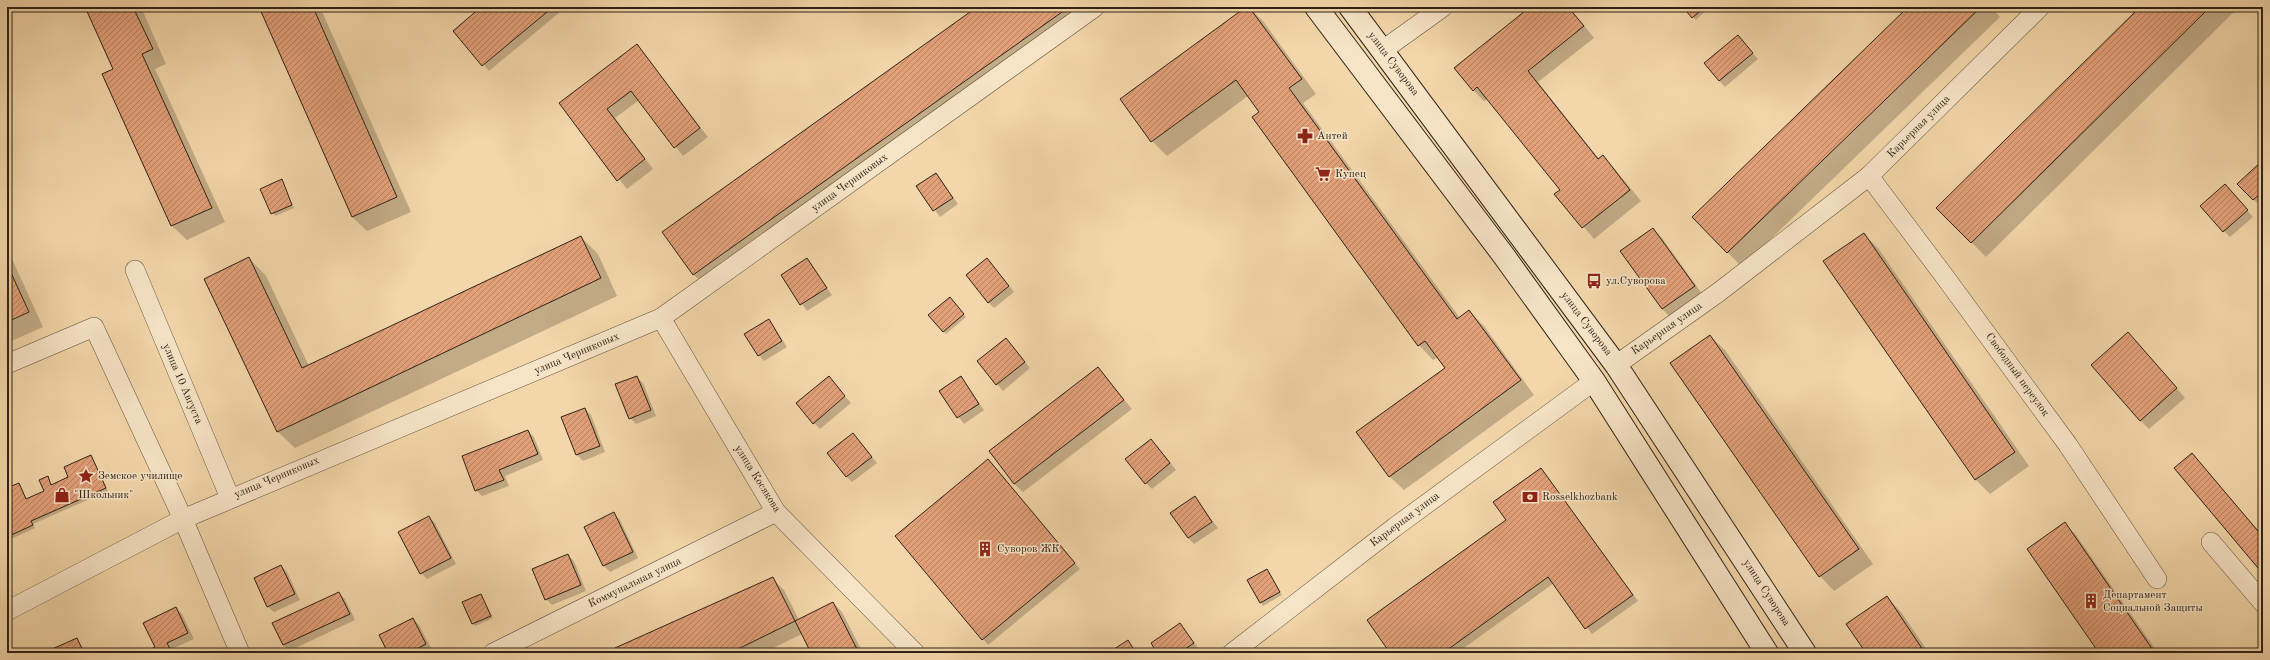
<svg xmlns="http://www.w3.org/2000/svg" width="2270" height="660" font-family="'Old Standard TT',serif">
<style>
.shadow{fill:#0003}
.building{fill:url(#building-hatch);stroke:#2e2214}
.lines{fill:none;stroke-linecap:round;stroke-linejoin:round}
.street-casing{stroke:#5f4f39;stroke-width:20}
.secondary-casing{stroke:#2e2214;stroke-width:24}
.street{stroke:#f7e4c7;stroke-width:19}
.secondary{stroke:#f7e4c7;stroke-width:22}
.labels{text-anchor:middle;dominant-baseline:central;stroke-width:3;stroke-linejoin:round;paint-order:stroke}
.street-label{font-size:11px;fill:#2e2214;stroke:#f7e4c7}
.poi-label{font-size:11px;fill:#2e2214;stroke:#f7e4c7;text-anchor:start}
</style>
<defs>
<pattern id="building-hatch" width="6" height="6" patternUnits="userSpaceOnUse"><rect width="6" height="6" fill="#e2a079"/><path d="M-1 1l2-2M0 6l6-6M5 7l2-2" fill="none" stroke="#b88262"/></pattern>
</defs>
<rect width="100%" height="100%" fill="#f3d6a9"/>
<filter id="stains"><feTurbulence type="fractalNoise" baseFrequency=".005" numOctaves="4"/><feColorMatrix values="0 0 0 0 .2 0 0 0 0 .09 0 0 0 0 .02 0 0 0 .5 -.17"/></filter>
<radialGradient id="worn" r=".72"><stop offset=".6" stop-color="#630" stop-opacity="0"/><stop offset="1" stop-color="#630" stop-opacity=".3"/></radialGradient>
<g class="shadow">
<polygon points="86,7 141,7 166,64 155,69 225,222 187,240 172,226 103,75 114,70"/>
<polygon points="260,7 320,7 411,212 367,231 352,217"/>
<polygon points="483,7 566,7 489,71 454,31"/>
<polygon points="979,7 1091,7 709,289 694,275 664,232"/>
<polygon points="1248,7 1263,21 1316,94 1303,103 1460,318 1469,311 1484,326 1534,395 1404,490 1389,476 1446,368 1438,357 1433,360 1419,345 1248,96 1167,156 1152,141"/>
<polygon points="1531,7 1569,7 1594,38 1538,82 1599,159 1603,157 1614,168 1641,201 1594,239 1556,194 1561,190 1488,99 1484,101 1473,90"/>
<polygon points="1684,7 1710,7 1696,20"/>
<polygon points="1910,7 1991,7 2000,17 1742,267 1693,217"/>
<polygon points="2142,7 2238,8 1986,257 1938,208"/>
<polygon points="1738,36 1758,59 1725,87 1705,64"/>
<polygon points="637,45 708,137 683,156 639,100 615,118 653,169 627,189 560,103"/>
<polygon points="2263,161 2263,203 2260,206 2239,184"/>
<polygon points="936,174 958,204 940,217 918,187"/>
<polygon points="281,181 294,208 275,216 261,189"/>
<polygon points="2231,192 2253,217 2230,237 2201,207"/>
<polygon points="1653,229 1662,238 1703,295 1671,318 1662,309"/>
<polygon points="1864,234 1878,248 2029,466 1990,494 1975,479"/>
<polygon points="581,237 598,254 617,296 295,448 277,431 249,258 266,276 309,366"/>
<polygon points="7,248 43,327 7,343"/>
<polygon points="807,260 832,295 807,311 782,275"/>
<polygon points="992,265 1014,292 994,308 988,302"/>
<polygon points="952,301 966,317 946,334 943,331"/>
<polygon points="769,320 787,347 764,361 759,355"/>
<polygon points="1710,336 1725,350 1873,564 1834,591 1820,576"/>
<polygon points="1006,339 1030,368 1003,391 978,361"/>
<polygon points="2137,342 2185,398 2149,429 2140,420"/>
<polygon points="1098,368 1132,409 1023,492 1014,484"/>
<polygon points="637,377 643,383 656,416 636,424 630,418"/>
<polygon points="961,377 984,410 964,424 940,391"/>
<polygon points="834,384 851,403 820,429 814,423"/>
<polygon points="585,409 591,415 605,452 583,461 577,455 562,418"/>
<polygon points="528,431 534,437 543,460 505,476 509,486 482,496 476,490"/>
<polygon points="853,434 877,463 852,482 846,476"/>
<polygon points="1157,446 1176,470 1152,489 1146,483"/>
<polygon points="2192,454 2263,536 2263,572"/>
<polygon points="91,456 108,491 33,524 35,528 7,541 7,490 19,484 27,500 45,492 47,477 52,485 69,478"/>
<polygon points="994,466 1080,569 988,645 983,639"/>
<polygon points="1541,469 1638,601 1592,634 1554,583 1457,653 1392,653 1507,520"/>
<polygon points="1195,497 1218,528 1194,544 1188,538"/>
<polygon points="614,514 620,520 638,558 610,572 604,566 586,528"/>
<polygon points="429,517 435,523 456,564 427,579 421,573"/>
<polygon points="2065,524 2076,535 2158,653 2100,653"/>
<polygon points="568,555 574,561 586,591 552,605 546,599"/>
<polygon points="281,566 287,572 300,600 274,612 268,607 255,579"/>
<polygon points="1269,573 1282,595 1263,606 1248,581"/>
<polygon points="773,579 784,590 799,620 833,603 842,612 863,653 812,653 802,634 763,653 619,653"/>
<polygon points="339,593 345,599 355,620 289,651 283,645 273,624"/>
<polygon points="481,595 493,618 475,626 473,623"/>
<polygon points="1887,597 1901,612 1929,653 1867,653"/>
<polygon points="176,608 182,614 194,639 172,649 174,653 145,653 156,648"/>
<polygon points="413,619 419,625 432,650 427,653 389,653"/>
<polygon points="1180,624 1199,649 1193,653 1159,653"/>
<polygon points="77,639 86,653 55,653"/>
</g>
<g class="building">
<polygon points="85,7 133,7 153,49 142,54 212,208 171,226 102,74 113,69"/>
<polygon points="259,7 313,7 397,197 352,217"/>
<polygon points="481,7 553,7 482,66 453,31"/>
<polygon points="977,7 1069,7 693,275 662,232"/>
<polygon points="1246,7 1249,7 1302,79 1289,88 1457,319 1469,310 1521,380 1389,477 1356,432 1445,368 1425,341 1418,346 1252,117 1259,112 1236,80 1151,142 1120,99"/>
<polygon points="1530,7 1568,7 1584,26 1528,71 1598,159 1603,155 1630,190 1582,228 1554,194 1560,190 1477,87 1473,91 1454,68"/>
<polygon points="1683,7 1705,7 1692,18"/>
<polygon points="1908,7 1981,7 1727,253 1692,217"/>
<polygon points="2140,7 2210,7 1971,243 1936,208"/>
<polygon points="1738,35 1753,53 1719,81 1704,63"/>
<polygon points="637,44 700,128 674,148 631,91 607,109 645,159 617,181 559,103"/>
<polygon points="2263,160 2263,191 2253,200 2237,184"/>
<polygon points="936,173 953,198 933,211 916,186"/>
<polygon points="282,179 292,205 271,214 260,189"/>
<polygon points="2225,184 2248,210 2223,232 2200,206"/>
<polygon points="1653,228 1695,286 1662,309 1620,251"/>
<polygon points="1864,233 2015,452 1975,480 1823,261"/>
<polygon points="581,236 601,278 277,432 204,279 249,257 302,368"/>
<polygon points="807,258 827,288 800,305 781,275"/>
<polygon points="987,258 1009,286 988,303 966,275"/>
<polygon points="7,264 29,312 7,322"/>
<polygon points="950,297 964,314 943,332 928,315"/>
<polygon points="769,319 782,341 758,356 744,334"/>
<polygon points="2128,332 2177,388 2140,421 2091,365"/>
<polygon points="1710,335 1859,549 1819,577 1670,363"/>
<polygon points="1006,338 1025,362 996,385 977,361"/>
<polygon points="1098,367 1124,400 1014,484 989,451"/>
<polygon points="637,376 651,410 629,419 615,384"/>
<polygon points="829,376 845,396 813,424 796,403"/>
<polygon points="961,376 979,404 957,418 939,391"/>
<polygon points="585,408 600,446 576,455 561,417"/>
<polygon points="528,430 538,454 499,470 504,480 475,491 462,456"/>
<polygon points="853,433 872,457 846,477 827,453"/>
<polygon points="1151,439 1170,463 1145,484 1125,459"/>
<polygon points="2192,453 2263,537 2263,574 2174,468"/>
<polygon points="91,455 106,488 31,521 33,525 7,537 7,488 19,483 26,499 44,491 39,480 48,476 51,485 68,477 64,467"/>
<polygon points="988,459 1075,563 982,640 895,536"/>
<polygon points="1541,468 1633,595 1585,629 1548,577 1443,653 1390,653 1367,620 1506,520 1493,502"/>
<polygon points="1195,496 1212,522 1188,538 1170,513"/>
<polygon points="614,512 633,552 603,566 584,527"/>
<polygon points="429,516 451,558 420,574 398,532"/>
<polygon points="2065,522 2155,653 2099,653 2027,549"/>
<polygon points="568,554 581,585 545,600 532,569"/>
<polygon points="281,565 295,594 267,607 254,578"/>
<polygon points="1267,569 1280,592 1260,603 1247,580"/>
<polygon points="773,577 795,621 730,653 618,653 615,648"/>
<polygon points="339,592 350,614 283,645 272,623"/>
<polygon points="481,594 491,616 472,624 462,602"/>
<polygon points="1887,596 1925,653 1866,653 1846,624"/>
<polygon points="833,602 859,653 811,653 795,621"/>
<polygon points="176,607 188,633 167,643 172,653 143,653 155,647 143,623"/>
<polygon points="413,618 426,644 409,653 388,653 379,635"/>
<polygon points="1180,623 1194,643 1179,653 1157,653 1151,643"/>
<polygon points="77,638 84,653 54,653 52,649"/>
<polygon points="1128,640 1136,653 1108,653"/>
</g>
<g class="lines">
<defs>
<g id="street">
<polyline points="1383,50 1443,7"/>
<polyline points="1869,176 1945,277 2068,445 2157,579"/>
<polyline points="135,270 230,498"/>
<polyline points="661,318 776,512 915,653"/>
<polyline points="7,364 94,327 183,519 240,653"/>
<polyline points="1616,365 1719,292 1869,176 2040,7"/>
<polyline points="2211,542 2263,603"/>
<polyline points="7,611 183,519 661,318 1095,7"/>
<polyline points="493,653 776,512"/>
<polyline points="1232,653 1395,527 1594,381"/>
</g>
<g id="secondary">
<polyline points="1316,7 1504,256 1594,381 1767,653"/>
<polyline points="1350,7 1616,365 1805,653"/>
</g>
</defs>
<use href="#street" class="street-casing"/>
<use href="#secondary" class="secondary-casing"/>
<use href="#street" class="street"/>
<use href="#secondary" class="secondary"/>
</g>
<defs>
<symbol id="pharmacy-bare" viewBox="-9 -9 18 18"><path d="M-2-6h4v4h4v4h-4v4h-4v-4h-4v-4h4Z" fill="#8f2418" stroke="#f7e4c7" stroke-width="2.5" paint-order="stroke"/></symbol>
<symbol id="supermarket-bare" viewBox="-9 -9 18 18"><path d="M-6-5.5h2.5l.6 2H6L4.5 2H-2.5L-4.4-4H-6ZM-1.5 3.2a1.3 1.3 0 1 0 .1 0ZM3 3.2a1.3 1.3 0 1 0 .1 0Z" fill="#8f2418" stroke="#f7e4c7" stroke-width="2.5" paint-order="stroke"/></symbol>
<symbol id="bus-bare" viewBox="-9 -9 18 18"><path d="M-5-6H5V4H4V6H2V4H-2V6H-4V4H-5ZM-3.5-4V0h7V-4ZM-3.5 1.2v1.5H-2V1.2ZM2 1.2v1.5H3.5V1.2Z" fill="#8f2418" stroke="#f7e4c7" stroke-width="2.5" paint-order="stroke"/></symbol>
<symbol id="sight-bare" viewBox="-9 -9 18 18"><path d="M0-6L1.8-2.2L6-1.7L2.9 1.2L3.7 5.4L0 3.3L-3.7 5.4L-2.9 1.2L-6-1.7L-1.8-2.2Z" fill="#8f2418" stroke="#f7e4c7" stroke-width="2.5" paint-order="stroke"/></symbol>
<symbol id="shop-bare" viewBox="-9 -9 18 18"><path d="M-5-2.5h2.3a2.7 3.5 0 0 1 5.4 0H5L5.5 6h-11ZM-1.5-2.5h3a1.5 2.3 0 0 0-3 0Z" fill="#8f2418" stroke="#f7e4c7" stroke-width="2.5" paint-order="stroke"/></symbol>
<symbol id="bank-bare" viewBox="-9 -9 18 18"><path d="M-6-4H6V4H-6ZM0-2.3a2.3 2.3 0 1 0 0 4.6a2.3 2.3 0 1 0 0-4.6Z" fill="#8f2418" stroke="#f7e4c7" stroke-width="2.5" paint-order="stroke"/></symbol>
<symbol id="building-bare" viewBox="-9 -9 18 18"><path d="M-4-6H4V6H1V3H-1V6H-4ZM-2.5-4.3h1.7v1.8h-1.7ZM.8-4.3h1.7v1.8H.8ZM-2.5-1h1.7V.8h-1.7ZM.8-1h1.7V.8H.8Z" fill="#8f2418" stroke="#f7e4c7" stroke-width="2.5" paint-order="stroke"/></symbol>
</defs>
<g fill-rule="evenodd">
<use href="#pharmacy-bare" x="1294" y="125" width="22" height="22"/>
<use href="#supermarket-bare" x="1312" y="163" width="22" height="22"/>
<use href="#bus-bare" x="1583" y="270" width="22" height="22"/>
<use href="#sight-bare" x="75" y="465" width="22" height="22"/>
<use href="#shop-bare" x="51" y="484" width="22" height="22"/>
<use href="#bank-bare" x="1519" y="486" width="22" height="22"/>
<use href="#building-bare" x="974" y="538" width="22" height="22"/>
<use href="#building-bare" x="2080" y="590" width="22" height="22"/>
</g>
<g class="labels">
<g class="street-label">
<text transform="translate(1393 64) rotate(53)">улица Суворова</text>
<text transform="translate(1919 127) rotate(-45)">Карьерная улица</text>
<text transform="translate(850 183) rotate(-36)">улица Черниковых</text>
<text transform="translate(1586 324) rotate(53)">улица Суворова</text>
<text transform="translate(1667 329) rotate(-35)">Карьерная улица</text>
<text transform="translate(577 354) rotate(-23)">улица Черниковых</text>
<text transform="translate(2017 375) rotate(54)">Свободный переулок</text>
<text transform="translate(182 384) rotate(67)">улица 10 Августа</text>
<text transform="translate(277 478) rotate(-23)">улица Черниковых</text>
<text transform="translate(757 479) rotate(58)">улица Косякова</text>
<text transform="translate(1405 520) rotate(-37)">Карьерная улица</text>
<text transform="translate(635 583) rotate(-26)">Коммунальная улица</text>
<text transform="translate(1766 593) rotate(57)">улица Суворова</text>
</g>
<g class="poi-label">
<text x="1317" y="136">Антей</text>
<text x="1335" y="174">Купец</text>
<text x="1606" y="281">ул.Суворова</text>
<text x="98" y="476">Земское училище</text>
<text x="74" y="495">"Школьник"</text>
<text x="1542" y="497">Rosselkhozbank</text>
<text x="997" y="549">Суворов ЖК</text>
<text x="2103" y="595">Департамент<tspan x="2103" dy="13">Социальной Защиты</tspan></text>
</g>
</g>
<rect width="2270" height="660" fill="none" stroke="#f3d6a9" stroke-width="24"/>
<rect x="8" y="8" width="2254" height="644" fill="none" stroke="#2e2214" stroke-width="2"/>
<rect x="12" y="12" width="2246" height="636" fill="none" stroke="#2e2214"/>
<rect width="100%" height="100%" filter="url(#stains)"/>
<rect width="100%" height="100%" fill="url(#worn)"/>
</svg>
